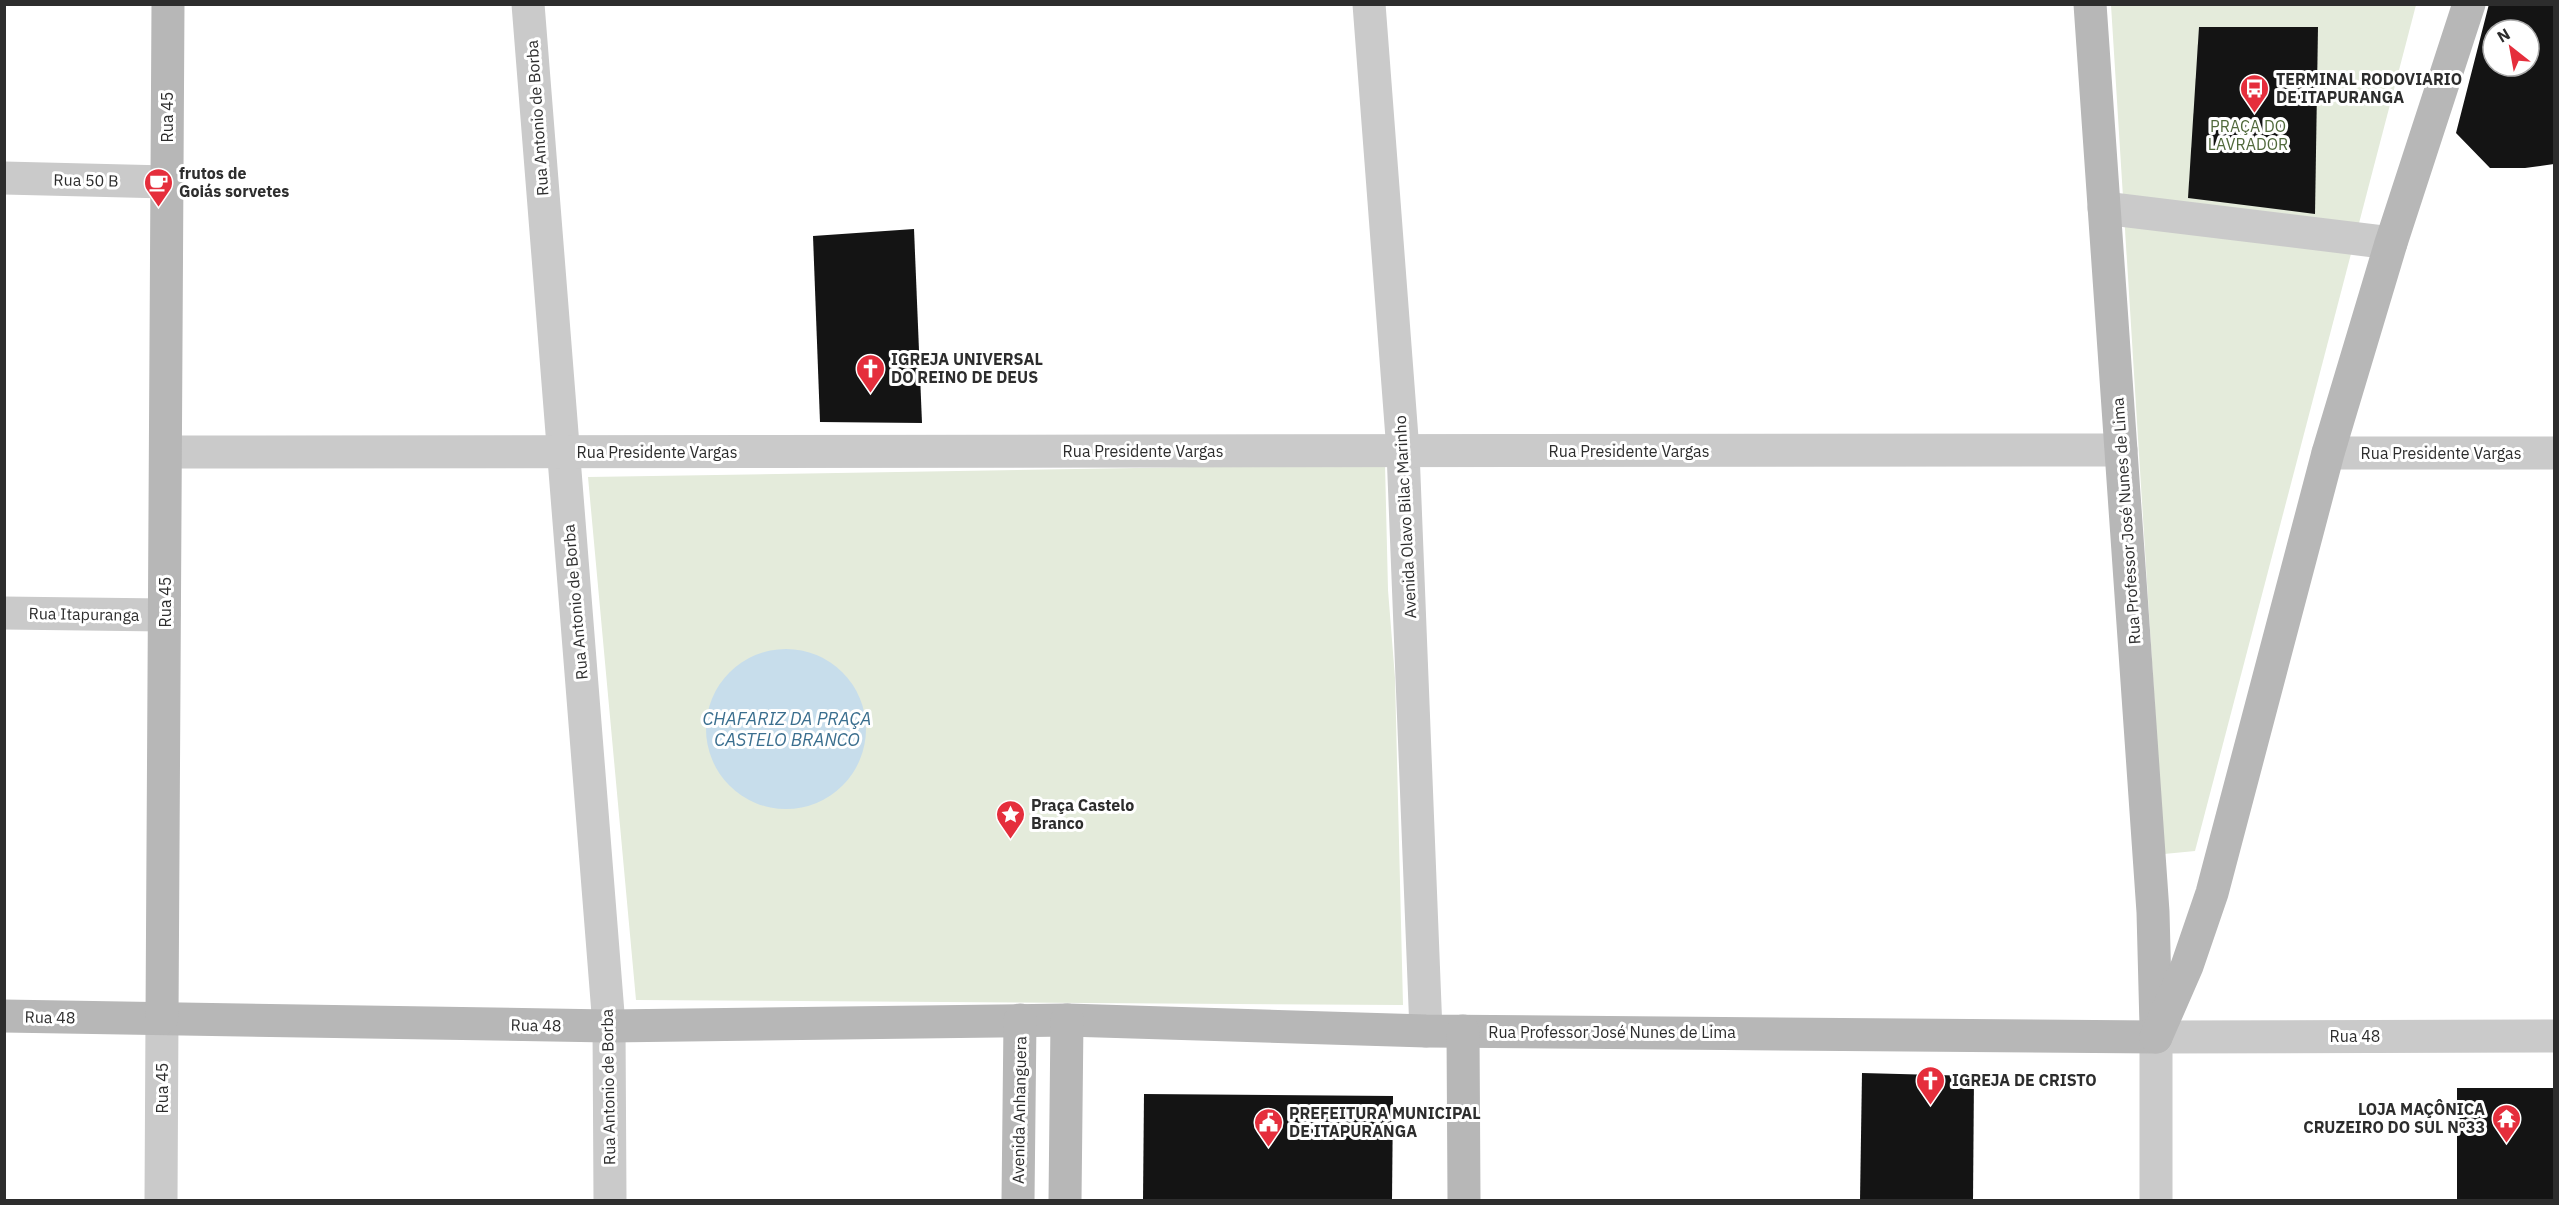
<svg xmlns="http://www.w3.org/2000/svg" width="2559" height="1205" font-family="'IBM Plex Sans',sans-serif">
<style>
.green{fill:#e4ebdb}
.water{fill:#c7ddeb}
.building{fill:#141414;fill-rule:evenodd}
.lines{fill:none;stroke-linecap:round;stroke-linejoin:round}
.street{stroke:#cacaca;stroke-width:33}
.secondary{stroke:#b7b7b7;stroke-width:33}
.labels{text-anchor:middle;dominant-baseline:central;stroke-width:6;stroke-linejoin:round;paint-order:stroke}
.poi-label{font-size:16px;font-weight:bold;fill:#2d2d2d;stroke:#fff;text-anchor:start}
.street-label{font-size:16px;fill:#2d2d2d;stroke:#fff}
.park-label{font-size:16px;fill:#50693b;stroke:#fff}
.water-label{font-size:18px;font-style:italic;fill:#3b6f8f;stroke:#fff}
</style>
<rect width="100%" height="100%" fill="#fff"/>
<g class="green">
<polygon points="2111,5 2416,5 2195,851 2164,854"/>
<polygon points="1385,464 1388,590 1395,678 1403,1005 636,1000 588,477"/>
</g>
<circle class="water" cx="786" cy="729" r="80"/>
<g class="building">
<path d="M2489,4H2554V164L2525,168H2490L2456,133ZM2493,30H2529V66H2493Z"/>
<polygon points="2199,27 2318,27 2315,214 2188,198"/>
<polygon points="914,229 922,423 820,422 813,236"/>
<polygon points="1862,1073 1974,1076 1973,1200 1860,1200"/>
<rect x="2457" y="1088" width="97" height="112"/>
<polygon points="1144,1094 1393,1096 1392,1200 1143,1200"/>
</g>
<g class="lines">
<g class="street">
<polyline points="528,4 609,1026 610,1200"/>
<polyline points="1369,4 1403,451 1426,1031"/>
<polyline points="4,178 167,182"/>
<polyline points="2104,208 2391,243"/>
<polyline points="166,452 2121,450"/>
<polyline points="2328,453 2554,453"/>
<polyline points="4,613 164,615"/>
<polyline points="161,1200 162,1018"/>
<polyline points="2156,1200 2156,1037 2554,1036"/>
</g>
<g class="secondary">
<polyline points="2090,4 2153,912 2156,1026"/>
<polyline points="4,1016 609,1026 1067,1020 1426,1031 2156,1037"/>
<polyline points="162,1018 168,4"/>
<polyline points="1463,1031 1464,1200"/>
<polyline points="2156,1037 2187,966 2212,893 2328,453 2391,243 2469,4"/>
<polyline points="1018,1200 1020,1020"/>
<polyline points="1065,1200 1067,1020"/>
</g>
</g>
<defs>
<symbol id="bus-pin" viewBox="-11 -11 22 30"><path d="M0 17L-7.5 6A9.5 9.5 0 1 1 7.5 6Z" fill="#e52e3c" stroke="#fff"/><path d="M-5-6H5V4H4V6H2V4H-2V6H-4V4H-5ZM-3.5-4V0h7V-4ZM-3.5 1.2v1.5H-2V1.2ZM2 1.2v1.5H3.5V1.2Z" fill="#fff"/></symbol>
<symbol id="cafe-pin" viewBox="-11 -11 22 30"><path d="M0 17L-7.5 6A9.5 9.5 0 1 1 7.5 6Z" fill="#e52e3c" stroke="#fff"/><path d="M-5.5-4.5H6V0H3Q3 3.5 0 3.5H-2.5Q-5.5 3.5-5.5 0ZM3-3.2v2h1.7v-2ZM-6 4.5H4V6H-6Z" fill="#fff"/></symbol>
<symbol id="church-pin" viewBox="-11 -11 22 30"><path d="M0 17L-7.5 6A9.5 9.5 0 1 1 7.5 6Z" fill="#e52e3c" stroke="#fff"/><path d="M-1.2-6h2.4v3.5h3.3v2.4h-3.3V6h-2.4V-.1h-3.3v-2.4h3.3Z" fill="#fff"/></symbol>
<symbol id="sight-pin" viewBox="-11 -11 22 30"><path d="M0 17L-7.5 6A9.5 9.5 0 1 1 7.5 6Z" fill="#e52e3c" stroke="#fff"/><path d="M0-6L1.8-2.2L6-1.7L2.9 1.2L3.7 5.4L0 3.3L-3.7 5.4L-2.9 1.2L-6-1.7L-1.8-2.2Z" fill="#fff"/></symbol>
<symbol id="temple-pin" viewBox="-11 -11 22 30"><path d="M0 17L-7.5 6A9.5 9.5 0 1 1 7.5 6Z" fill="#e52e3c" stroke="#fff"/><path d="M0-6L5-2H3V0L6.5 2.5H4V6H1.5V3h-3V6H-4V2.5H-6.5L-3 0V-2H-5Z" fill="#fff"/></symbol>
<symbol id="civic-pin" viewBox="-11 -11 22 30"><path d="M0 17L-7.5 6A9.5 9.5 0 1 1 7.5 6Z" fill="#e52e3c" stroke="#fff"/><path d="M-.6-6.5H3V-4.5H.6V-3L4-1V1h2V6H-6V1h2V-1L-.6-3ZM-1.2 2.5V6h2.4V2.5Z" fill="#fff"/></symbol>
</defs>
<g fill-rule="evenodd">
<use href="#bus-pin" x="2238" y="72" width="33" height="45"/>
<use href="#cafe-pin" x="142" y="166" width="33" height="45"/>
<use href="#church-pin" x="854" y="352" width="33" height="45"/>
<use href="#sight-pin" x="994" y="798" width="33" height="45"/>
<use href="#church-pin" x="1914" y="1064" width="33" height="45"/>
<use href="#temple-pin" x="2490" y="1102" width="33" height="45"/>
<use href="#civic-pin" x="1252" y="1106" width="33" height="45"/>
</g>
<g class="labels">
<g class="poi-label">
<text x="2276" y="79">TERMINAL RODOVIARIO<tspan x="2276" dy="18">DE ITAPURANGA</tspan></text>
<text x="179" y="173">frutos de<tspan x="179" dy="18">Goiás sorvetes</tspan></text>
<text x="891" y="359">IGREJA UNIVERSAL<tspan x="891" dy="18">DO REINO DE DEUS</tspan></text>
<text x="1031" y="805">Praça Castelo<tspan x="1031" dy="18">Branco</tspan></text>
<text x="1952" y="1080">IGREJA DE CRISTO</text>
<text x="2485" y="1109" text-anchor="end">LOJA MAÇÔNICA<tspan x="2485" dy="18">CRUZEIRO DO SUL Nº33</tspan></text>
<text x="1289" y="1113">PREFEITURA MUNICIPAL<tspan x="1289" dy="18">DE ITAPURANGA</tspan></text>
</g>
<g class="street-label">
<text transform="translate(167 117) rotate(-90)">Rua 45</text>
<text transform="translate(537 118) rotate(-94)">Rua Antonio de Borba</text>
<text transform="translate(86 180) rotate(1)">Rua 50 B</text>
<text x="1143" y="451">Rua Presidente Vargas</text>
<text x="1629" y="451">Rua Presidente Vargas</text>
<text x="657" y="452">Rua Presidente Vargas</text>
<text x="2441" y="453">Rua Presidente Vargas</text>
<text transform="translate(1405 517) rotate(-93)">Avenida Olavo Bilac Marinho</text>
<text transform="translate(2126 521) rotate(-94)">Rua Professor José Nunes de Lima</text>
<text transform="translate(165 602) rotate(-90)">Rua 45</text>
<text transform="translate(575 602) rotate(-95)">Rua Antonio de Borba</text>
<text transform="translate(84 614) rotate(1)">Rua Itapuranga</text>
<text transform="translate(50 1017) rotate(1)">Rua 48</text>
<text transform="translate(536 1025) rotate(1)">Rua 48</text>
<text x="1612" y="1032">Rua Professor José Nunes de Lima</text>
<text x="2355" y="1036">Rua 48</text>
<text transform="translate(608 1087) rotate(-91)">Rua Antonio de Borba</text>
<text transform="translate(162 1088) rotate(-90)">Rua 45</text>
<text transform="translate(1019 1110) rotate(-89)">Avenida Anhanguera</text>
</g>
<g class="park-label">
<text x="2248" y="126">PRAÇA DO<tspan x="2248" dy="18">LAVRADOR</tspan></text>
</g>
<g class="water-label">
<text x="787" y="718">CHAFARIZ DA PRAÇA<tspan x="787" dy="21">CASTELO BRANCO</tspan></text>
</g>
</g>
<rect width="2559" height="1205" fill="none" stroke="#2d2d2d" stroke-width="12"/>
<g transform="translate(2511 48) rotate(329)"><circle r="28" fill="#ffffff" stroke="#ababab" stroke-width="1.5"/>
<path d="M0-4.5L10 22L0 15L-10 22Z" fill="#e52e3c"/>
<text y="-9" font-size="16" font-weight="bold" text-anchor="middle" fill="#2d2d2d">N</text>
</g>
</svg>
